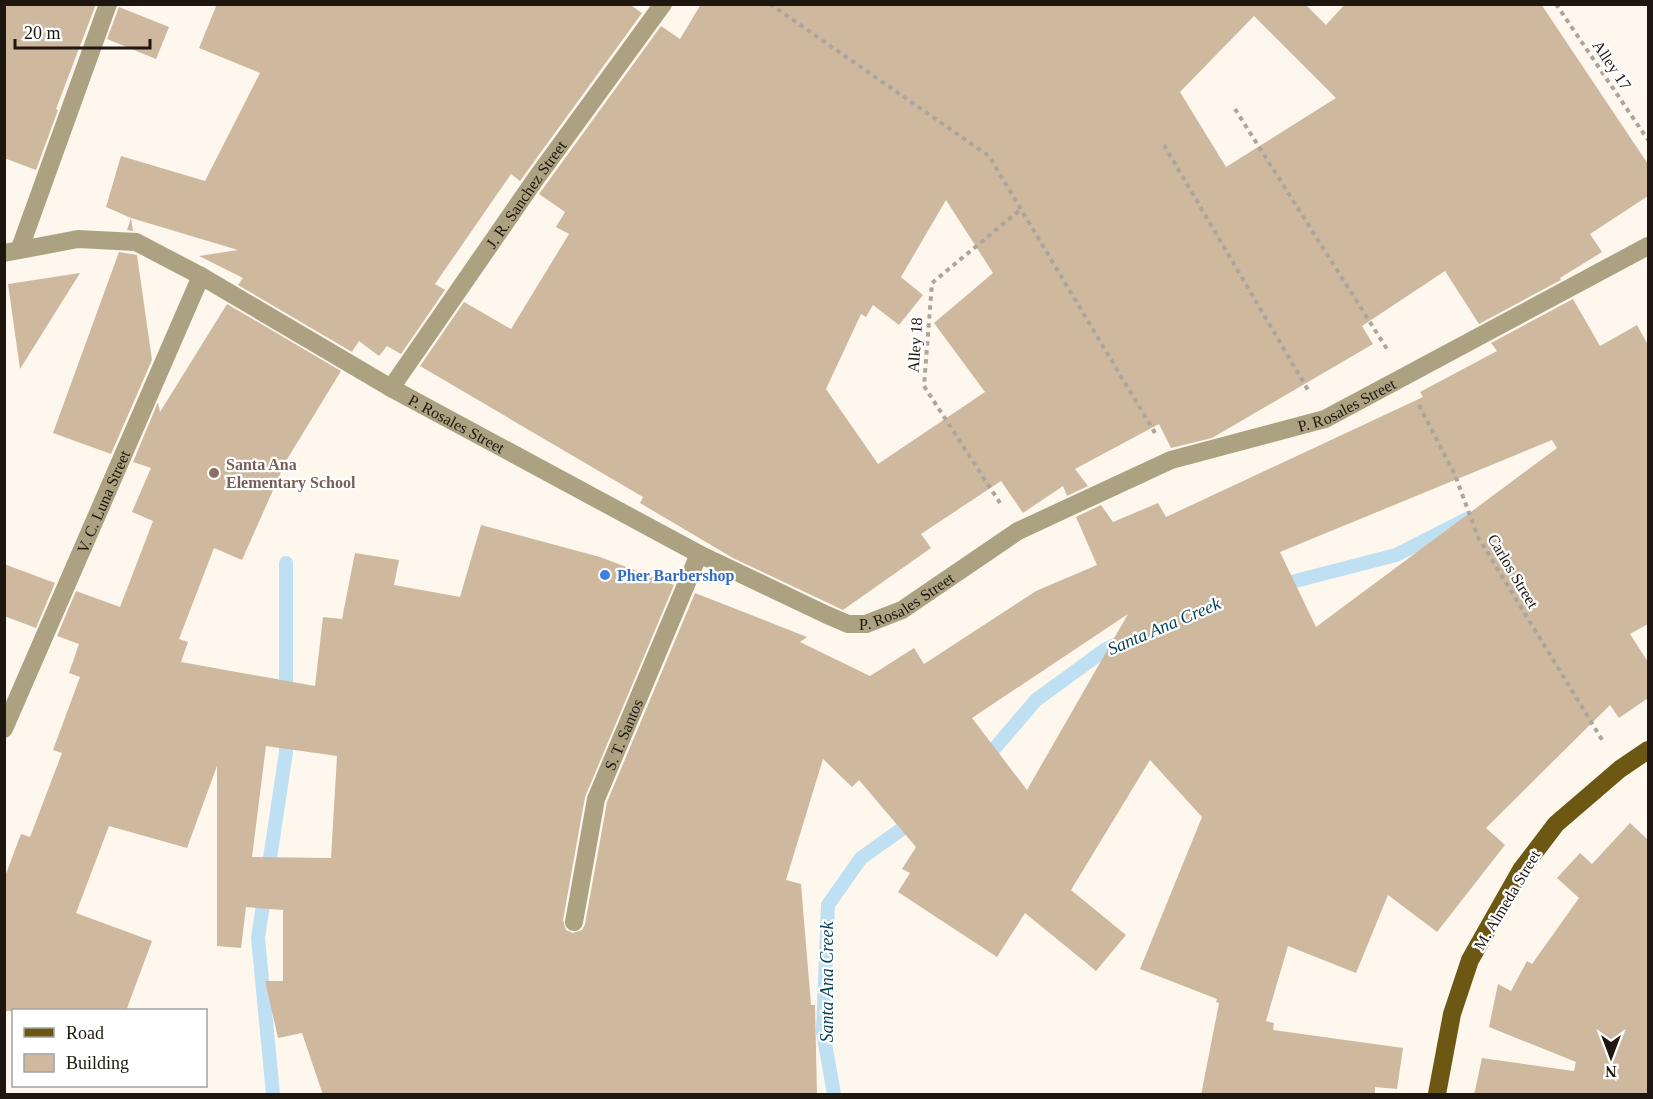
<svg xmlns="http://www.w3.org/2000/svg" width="1653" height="1099" font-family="'Times New Roman',serif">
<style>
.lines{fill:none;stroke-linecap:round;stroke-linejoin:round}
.stream{stroke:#bfe0f3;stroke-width:14}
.building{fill:#ceb99f;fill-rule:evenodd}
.path{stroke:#aca59c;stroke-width:4;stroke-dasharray:4.5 4.5;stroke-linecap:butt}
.minor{stroke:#aca181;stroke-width:18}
.major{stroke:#6c5813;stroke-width:18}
.education-dot{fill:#8d6e63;stroke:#fff;stroke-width:2}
.shop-dot{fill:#3f7fe0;stroke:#fff;stroke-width:2}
.labels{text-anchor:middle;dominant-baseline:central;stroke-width:4.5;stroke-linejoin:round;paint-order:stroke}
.street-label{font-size:16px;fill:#1e170f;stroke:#fff}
.education-label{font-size:16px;font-weight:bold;fill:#785e54;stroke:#fff;text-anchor:start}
.shop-label{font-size:16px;font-weight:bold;fill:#366cbe;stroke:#fff;text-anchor:start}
.water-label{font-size:18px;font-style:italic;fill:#003f5a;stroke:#fff}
</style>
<rect width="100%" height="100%" fill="#fef7ee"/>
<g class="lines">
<g class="stream">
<polyline points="286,563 286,699"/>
<polyline points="1276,586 1396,555 1467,519"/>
<polyline points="983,762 1036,700 1106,649 1123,641"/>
<polyline points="273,1094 258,938 286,752 286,730"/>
<polyline points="834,1094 823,1032 828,905 861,858 916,819"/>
</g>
</g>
<g class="building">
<polygon points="4,4 96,4 56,109 58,110 36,170 4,158"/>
<polygon points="217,4 629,4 642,13 520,181 511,174 435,284 445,290 401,354 387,346 379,356 359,341 352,352 238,285 243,278 199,256 238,250 131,218 133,231 127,230 131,218 106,207 121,156 205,181 260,73 199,48"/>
<path d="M701,4H1305L1326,25L1345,4H1541L1648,164V196L1590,234L1602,252L1560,278L1561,280L1479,324L1445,271L1362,326L1373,344L1212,438L1171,448L1159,424L1075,469L1088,486L1067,496L1063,486L1023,513L1001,481L921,534L931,548L843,610L733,558L640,503L643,497L420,366L464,302L511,329L569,234L556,227L565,212L539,194L661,26L680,39ZM1254,16L1336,98L1226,167L1180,92ZM946,200L993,273L934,323L985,392L878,464L826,389L861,314L866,317L873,305L899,325L923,295L901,277Z"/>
<polygon points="119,7 169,27 156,59 107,39"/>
<polygon points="119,252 137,255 152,360 111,454 53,433"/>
<polygon points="80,273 20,369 8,284"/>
<path d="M1573,299L1600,346L1637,325L1648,345V624L1630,634L1648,662V698L1619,718L1610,705L1486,828L1505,845L1437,932L1388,895L1356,973L1288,946L1266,1021L1274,1023L1273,1030L1403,1048L1397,1089L1375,1087V1095H1201L1219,1003L1216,1002L1217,999L1140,969L1202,817L1150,760L1071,890L1126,935L1096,971L1025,913L997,957L898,892L910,873L902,869L916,847L859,780L852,787L823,759L786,880L801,884L811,1005H815L817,1095H323L302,1033L278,1038L265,981H283V910L246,907L241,948L217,946V766L187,848L109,826L76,913L152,941L126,1011H4V879L21,834L30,837L62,753L53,750L80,677L69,673L79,644L57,636L76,591L120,607L153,521L132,512L151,468L133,462L158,402L160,412L227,304L341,371L286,461L242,560L214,548L179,639L188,642L181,662L315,686L323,617L342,619L355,553L399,560L394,585L460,597L481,525L600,557L674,585L585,797L563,920L566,930L573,933L582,930L585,924L607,802L695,593L807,637L800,642L870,676L914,648L924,664L1036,591L1097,565L1076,517L1101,505L1113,522L1158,503L1166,517L1423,397L1420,392L1497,351L1491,343ZM1552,440L1557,448L1316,627L1280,552ZM1128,614L1027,790L972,718ZM266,746L337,756L331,858L252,857Z"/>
<polygon points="4,564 55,583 36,628 4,616"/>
<polygon points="1630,823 1648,840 1648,1095 1474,1095 1482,1058 1574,1071 1576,1062 1489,1027 1498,984 1511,991 1527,961 1532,964 1579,898 1557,878 1580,853 1592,864"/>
</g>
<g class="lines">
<g class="path">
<polyline points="770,4 989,156 1155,433"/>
<polyline points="1556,4 1648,140"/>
<polyline points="1235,109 1387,349"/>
<polyline points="1164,145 1308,390"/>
<polyline points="1419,405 1455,475 1478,537 1604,743"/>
<polyline points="1000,503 924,386 932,283 1021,209"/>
</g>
<g class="minor">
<polyline points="20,248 108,4"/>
<path id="s1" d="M4,253L78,239L136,242L201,276L391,388L699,554L827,615L848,624H866L902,610L1018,531L1171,460L1325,419L1648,246"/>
<path id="s2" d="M391,388L537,177L663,4"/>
<path id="s3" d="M4,729L201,276"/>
<path id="s4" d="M574,922L596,799L699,554"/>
</g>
<polyline class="major" points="1437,1094 1452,1014 1470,960 1521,870 1556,824 1620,769 1648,750"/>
</g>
<circle class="education-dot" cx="214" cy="473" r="6"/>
<circle class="shop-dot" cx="605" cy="575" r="6"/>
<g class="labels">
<g class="street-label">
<text transform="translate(1612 65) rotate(56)">Alley 17</text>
<text stroke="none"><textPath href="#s2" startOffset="236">J. R. Sanchez Street</textPath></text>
<text transform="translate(915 345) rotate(-86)">Alley 18</text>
<text stroke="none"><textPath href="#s1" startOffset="1492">P. Rosales Street</textPath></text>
<text stroke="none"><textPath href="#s1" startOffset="502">P. Rosales Street</textPath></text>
<text stroke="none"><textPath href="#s3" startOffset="248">V. C. Luna Street</textPath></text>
<text transform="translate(1513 571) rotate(59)">Carlos Street</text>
<text stroke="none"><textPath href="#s1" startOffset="1006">P. Rosales Street</textPath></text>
<text stroke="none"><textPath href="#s4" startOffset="195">S. T. Santos</textPath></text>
<text transform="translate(1507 900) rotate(-59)">M. Almeda Street</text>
</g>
<g class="education-label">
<text x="226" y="464">Santa Ana<tspan x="226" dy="18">Elementary School</tspan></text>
</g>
<g class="shop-label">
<text x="617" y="575">Pher Barbershop</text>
</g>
<g class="water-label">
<text transform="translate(1164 626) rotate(-23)">Santa Ana Creek</text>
<text transform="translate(827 982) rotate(-90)">Santa Ana Creek</text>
</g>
</g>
<rect width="1653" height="1099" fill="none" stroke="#1e170f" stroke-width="12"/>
<rect x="12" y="1009" width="195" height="78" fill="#ffffff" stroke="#a5a29f" stroke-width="1.5"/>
<rect x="24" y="1028" width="30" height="9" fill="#6c5813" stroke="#a5a29f" stroke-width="1.5"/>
<text x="66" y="1039" font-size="18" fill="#1e170f">Road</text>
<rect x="24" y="1054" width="30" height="18" fill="#ceb99f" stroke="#a5a29f" stroke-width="1.5"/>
<text x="66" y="1069" font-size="18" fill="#1e170f">Building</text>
<g transform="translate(1611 1057) rotate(180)" stroke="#ffffff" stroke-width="4.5" paint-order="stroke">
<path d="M0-4.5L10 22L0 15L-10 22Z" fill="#1e170f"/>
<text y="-9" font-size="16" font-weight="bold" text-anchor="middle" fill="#1e170f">N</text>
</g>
<path d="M15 39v9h135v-9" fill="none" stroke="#1e170f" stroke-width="3"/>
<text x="24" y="39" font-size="18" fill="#1e170f" stroke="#ffffff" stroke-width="4.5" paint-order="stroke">20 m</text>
</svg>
